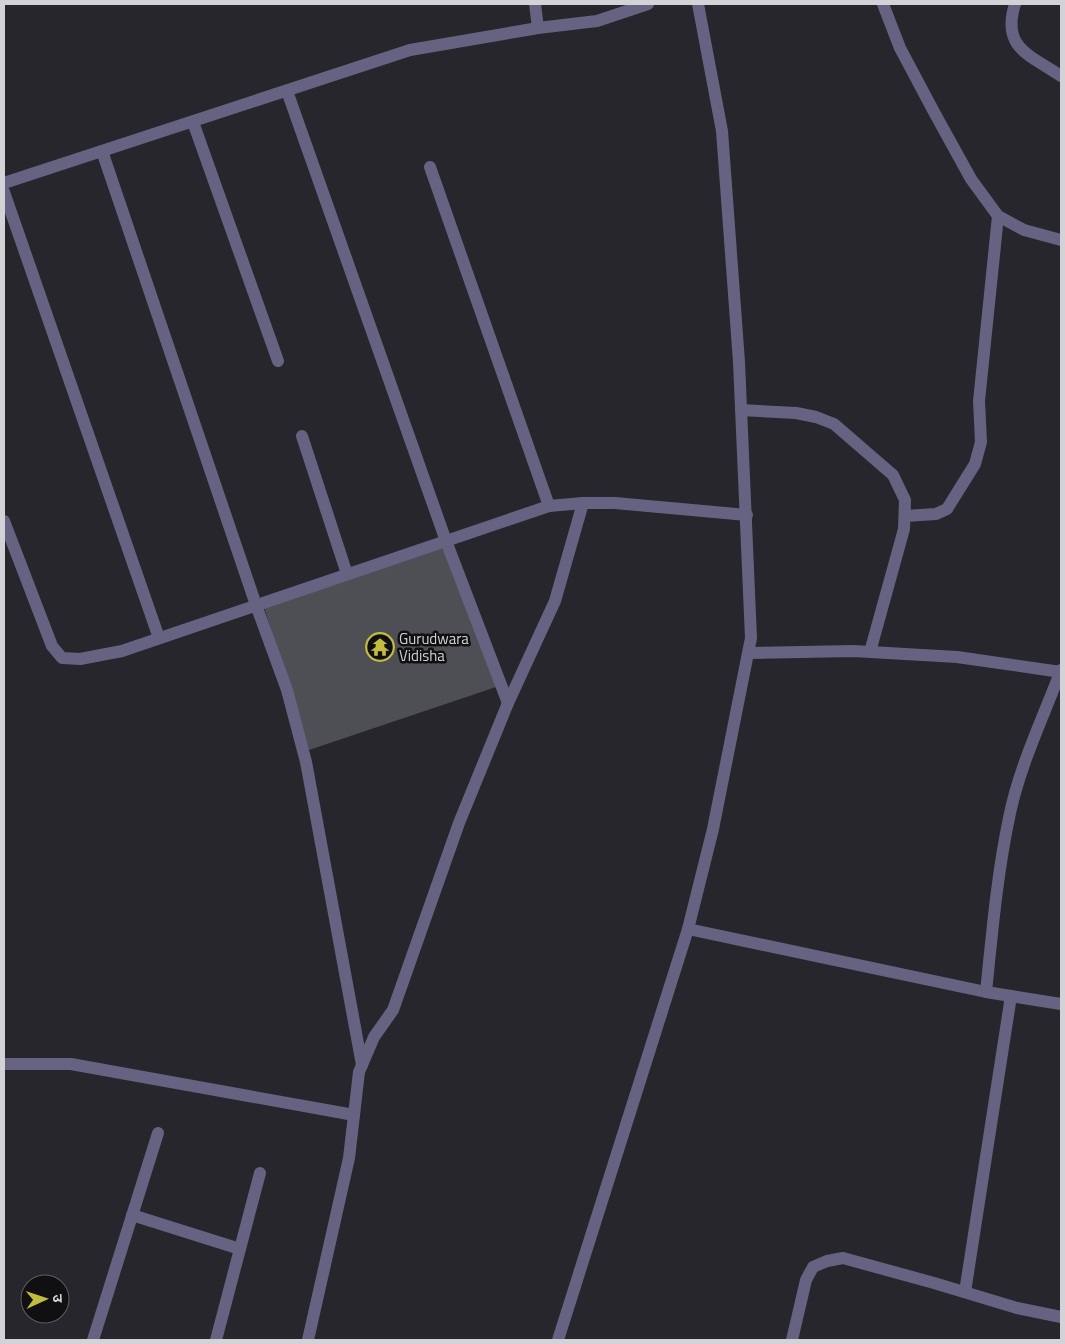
<svg xmlns="http://www.w3.org/2000/svg" width="1065" height="1344" font-family="'Titillium Web','Noto Sans Devanagari',sans-serif">
<style>
.building{fill:#4e4e55}
.lines{fill:none;stroke-linecap:round;stroke-linejoin:round}
.minor{stroke:#656381;stroke-width:12}
.labels{text-anchor:middle;dominant-baseline:central;stroke-width:5;stroke-linejoin:round;paint-order:stroke}
.poi-label{font-size:15px;fill:#d3d3d7;stroke:#101012;text-anchor:start}
</style>
<rect width="100%" height="100%" fill="#26262c"/>
<polygon class="building" points="445,544 499,686 309,750 264,607"/>
<g class="lines">
<g class="minor">
<polyline points="535,4 538,28"/>
<polyline points="883,4 900,48 934,112 971,179 998,216 1024,230 1061,240"/>
<path d="M1015,4C1001,48 1030,55 1061,76"/>
<polyline points="287,91 446,541 508,703"/>
<polyline points="193,122 278,361"/>
<polyline points="102,151 256,605 287,690 306,762 362,1065"/>
<polyline points="430,167 549,506 583,503"/>
<polyline points="4,183 410,50 538,28 597,21 648,4"/>
<polyline points="4,192 159,638"/>
<polyline points="741,410 796,413 816,417 834,424 893,475 905,500 904,529 870,652"/>
<polyline points="302,436 347,574"/>
<polyline points="905,516 936,514 947,509 975,464 981,442 979,401 998,216"/>
<polyline points="4,521 52,646 62,658 80,659 122,651 549,506"/>
<polyline points="749,653 853,651 957,657 1061,672"/>
<polyline points="688,929 986,992 1061,1004"/>
<path d="M986,992C992,934 997,875 1009,818C1019,767 1043,718 1061,670"/>
<polyline points="4,1064 71,1064 354,1115"/>
<polyline points="132,1215 240,1249"/>
<polyline points="965,1292 1011,996"/>
<polyline points="93,1340 158,1133"/>
<polyline points="216,1340 260,1173"/>
<polyline points="308,1340 349,1158 359,1072 374,1037 393,1010 459,823 508,703 555,601 583,503 615,503 747,515"/>
<polyline points="558,1340 688,929 713,829 751,638 739,362 722,131 698,4"/>
<polyline points="792,1340 806,1280 813,1267 827,1261 843,1258 934,1283 1017,1308 1061,1317"/>
</g>
</g>
<defs>
<symbol id="temple-ring" viewBox="-11 -11 22 22"><circle r="9.5" fill="#101012" stroke="#c2bd3f" stroke-width="1.5"/><path d="M0-6L5-2H3V0L6.5 2.5H4V6H1.5V3h-3V6H-4V2.5H-6.5L-3 0V-2H-5Z" fill="#c2bd3f"/></symbol>
</defs>
<g fill-rule="evenodd">
<use href="#temple-ring" x="364" y="631" width="32" height="32"/>
</g>
<g class="labels">
<g class="poi-label">
<text x="399" y="638">Gurudwara<tspan x="399" dy="17">Vidisha</tspan></text>
</g>
</g>
<rect width="1065" height="1344" fill="none" stroke="#d3d3d7" stroke-width="10"/>
<g transform="translate(45 1299) rotate(87)"><circle r="24" fill="#101012" stroke="#5e5e61"/>
<path d="M0-4L9 19L0 12L-9 19Z" fill="#c2bd3f"/>
<text y="-8" font-size="14" font-weight="bold" text-anchor="middle" fill="#d3d3d7">उ</text>
</g>
</svg>
